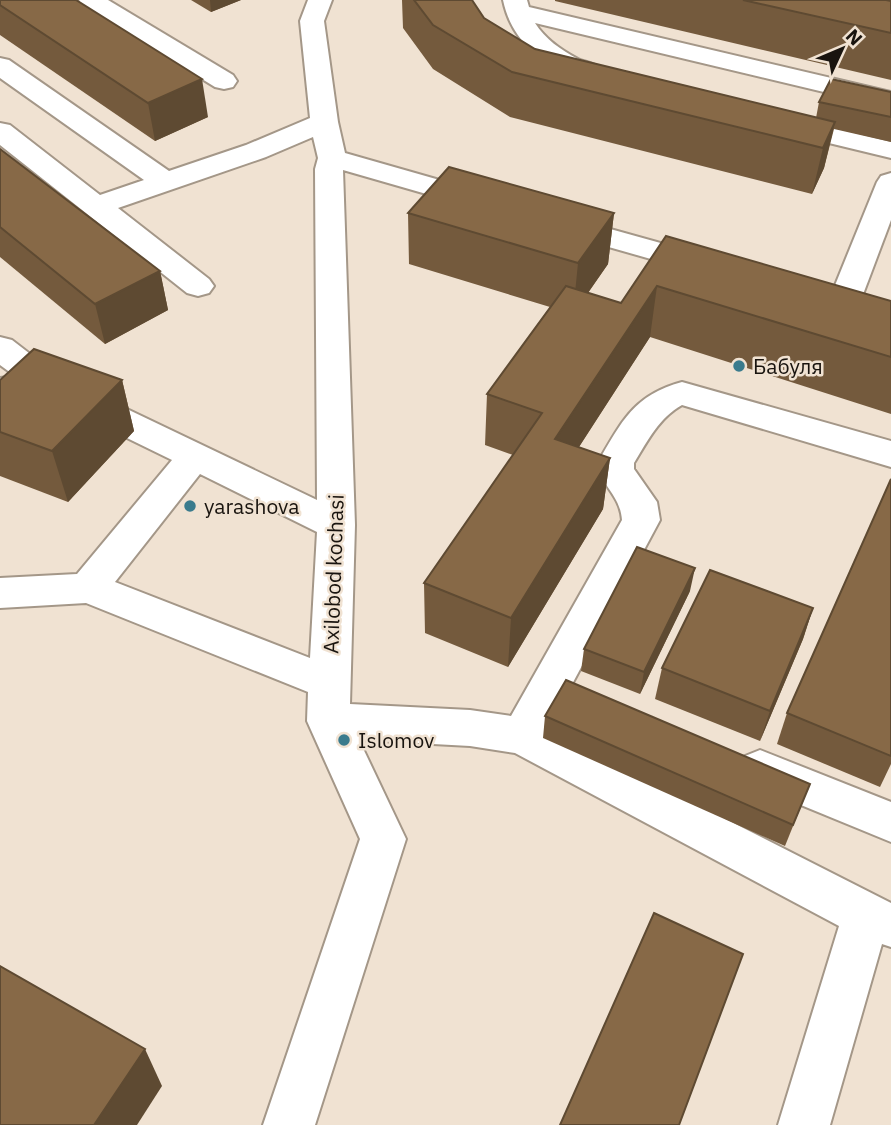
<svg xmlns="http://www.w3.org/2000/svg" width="891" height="1125" font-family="'IBM Plex Sans',sans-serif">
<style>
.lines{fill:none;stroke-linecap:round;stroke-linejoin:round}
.minor-casing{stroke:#a49788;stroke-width:4}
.minor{fill:#fff;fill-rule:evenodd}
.wall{fill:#745a3d}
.shaded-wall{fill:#5e4a32}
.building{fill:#876947;stroke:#5e4a32;stroke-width:2}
.poi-dot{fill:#3a7b8d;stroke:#f0e2d2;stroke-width:2.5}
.labels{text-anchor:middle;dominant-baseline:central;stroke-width:5;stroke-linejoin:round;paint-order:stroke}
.poi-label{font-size:21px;fill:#19140f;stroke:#f0e2d2;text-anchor:start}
.street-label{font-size:21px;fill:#19140f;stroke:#f0e2d2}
</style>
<rect width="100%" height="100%" fill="#f0e2d2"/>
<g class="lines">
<defs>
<g id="minor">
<polygon points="79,0 108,0 233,75 237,81 233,87 224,89 215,87 82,5"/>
<path d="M308,0H332L324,21L338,122L345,153L492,195L497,201L492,207L482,210L343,170L355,525L350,704L470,710L511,716L622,520C620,493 598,484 598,462C622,421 634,395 682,382L891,441V467L682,405C659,418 648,440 634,463V469L657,502L660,520L548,729L891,903V947L882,944L830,1125H778L839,926L515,753L470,746L359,740L406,839L315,1125H263L360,839L307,721L308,692L86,603L0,608V578L77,574L172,460L43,397L0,400V378L15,376L0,365V337L12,340L60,377L317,500L315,169L318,158L313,137L266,157L118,208L209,279L214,286L209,293L198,296L187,293L0,145V123L10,125L100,195L144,180L0,78V58L9,60L169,171L246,145L310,118L300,21ZM200,474L317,532L310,658L115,582Z"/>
<path d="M503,0H527L529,7L891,92V108L535,23C545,39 561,50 578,59C588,63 601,65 607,74L603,80C590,83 578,78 566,72C533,58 510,34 503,0Z"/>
<polygon points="781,115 891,142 891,158 771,129 767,123 771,117"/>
<polygon points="891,173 891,220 859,305 854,312 843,315 832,312 827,305 877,182 881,176"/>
<polygon points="560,215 718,259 722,266 718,273 707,275 549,230 545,224 549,218"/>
<polygon points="760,750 891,802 891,842 745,782 738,769 745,756"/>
</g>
</defs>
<use href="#minor" class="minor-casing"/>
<use href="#minor" class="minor"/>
</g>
<g class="wall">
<polygon points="0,0 208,117 155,141 0,35"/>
<polygon points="191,0 241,0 211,12"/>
<polygon points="402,0 472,0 484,18 535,49 816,118 819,102 891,92 891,142 834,129 824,168 812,194 510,117 433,69 403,28"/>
<polygon points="555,0 886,0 891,1 891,80 555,1"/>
<polygon points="0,149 160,271 168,310 105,344 0,257"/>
<polygon points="408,213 614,213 608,264 588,293 621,303 666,236 891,301 891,414 650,337 579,447 610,458 603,509 508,667 425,633 424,583 513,455 485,445 487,394 550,307 409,264"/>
<polygon points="0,380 122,380 134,431 68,502 0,476"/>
<polygon points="891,479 891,764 880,787 777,744 787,713"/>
<polygon points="690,591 640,694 581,671 584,649"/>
<polygon points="813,608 803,639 760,741 655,699 662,668"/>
<polygon points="545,716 810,784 785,846 543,738"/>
</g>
<g class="shaded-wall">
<polygon points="210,0 241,0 211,12"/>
<polygon points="202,79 208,117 155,141 148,103"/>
<polygon points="835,122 824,168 812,194 823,148"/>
<polygon points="614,213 608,264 573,314 578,263"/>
<polygon points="160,271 168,310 105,344 95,304"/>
<polygon points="657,286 650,337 551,490 555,439"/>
<polygon points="122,380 134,431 68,502 52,451"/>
<polygon points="610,458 603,509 508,667 511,618"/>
<polygon points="695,568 690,591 640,694 644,672"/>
<polygon points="813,608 803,639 760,741 770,711"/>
<polygon points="145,1049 162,1086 137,1125 94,1125"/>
</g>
<g class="building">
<polygon points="0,0 76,0 202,79 148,103 0,5"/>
<polygon points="414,0 472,0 484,18 535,49 835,122 823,148 512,72 433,25"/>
<polygon points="743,0 886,0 891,1 891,33"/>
<polygon points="831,79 891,92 891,117 819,102"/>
<polygon points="0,149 160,271 95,304 0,227"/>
<polygon points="449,167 614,213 578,263 408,213"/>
<polygon points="666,236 891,301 891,357 657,286 555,439 610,458 511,618 424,583 542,413 487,394 566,286 621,303"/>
<polygon points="34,349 122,380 52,451 0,432 0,380"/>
<polygon points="891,479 891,756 787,713"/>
<polygon points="637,547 695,568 644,672 584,649"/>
<polygon points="710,570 813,608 770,711 662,668"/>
<polygon points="566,680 810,784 793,825 545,716"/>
<polygon points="654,913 743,954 679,1125 560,1125"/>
<polygon points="0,966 145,1049 94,1125 0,1125"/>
</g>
<g class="poi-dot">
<circle cx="739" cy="366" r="7"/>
<circle cx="190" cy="506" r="7"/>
<circle cx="344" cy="740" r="7"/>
</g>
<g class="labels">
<g class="poi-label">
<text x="753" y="366">Бабуля</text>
<text x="204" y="506">yarashova</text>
<text x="358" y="740">Islomov</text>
</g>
<g class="street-label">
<text transform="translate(333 574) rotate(-88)">Axilobod kochasi</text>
</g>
</g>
<g transform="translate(842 49) rotate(46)" stroke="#f0e2d2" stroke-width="5" paint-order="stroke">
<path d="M0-5L12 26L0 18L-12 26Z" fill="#19140f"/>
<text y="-10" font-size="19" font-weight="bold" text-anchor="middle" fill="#19140f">N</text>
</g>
</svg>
